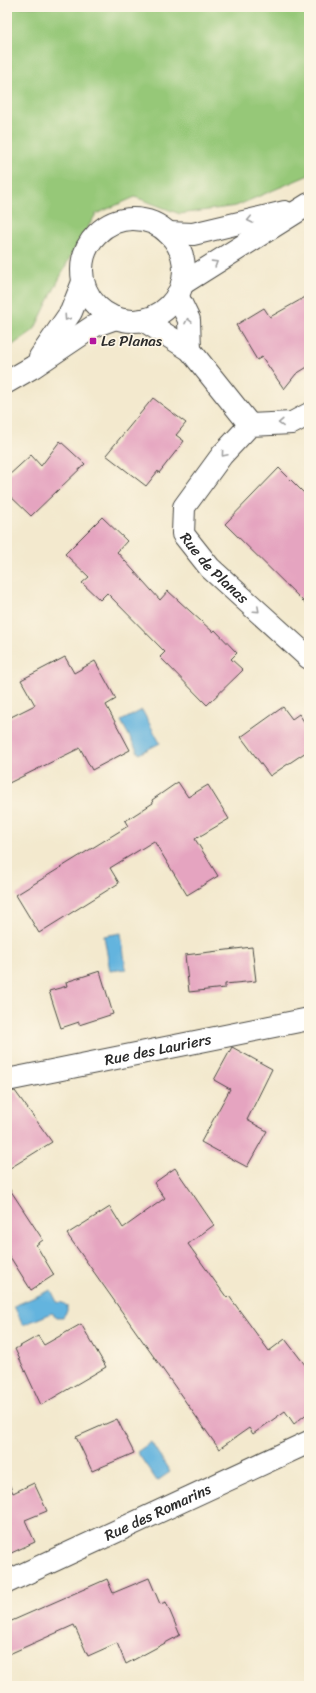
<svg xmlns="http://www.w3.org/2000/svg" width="316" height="1693" font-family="Sriracha,sans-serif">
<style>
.green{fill:#96c878;stroke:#607a52}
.water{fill:#63b4de;stroke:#477084}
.building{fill:#e5a4c0}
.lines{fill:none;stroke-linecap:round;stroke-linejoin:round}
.minor-casing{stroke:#494843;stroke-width:24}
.minor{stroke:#fff;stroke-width:22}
.oneway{stroke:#a0a0a0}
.poi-dot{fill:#b5179e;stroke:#fcf5e5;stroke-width:1.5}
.labels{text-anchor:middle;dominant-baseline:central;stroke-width:3.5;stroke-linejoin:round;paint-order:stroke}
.poi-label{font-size:15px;fill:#2b2b2b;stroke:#fcf5e5;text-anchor:start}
.street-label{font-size:15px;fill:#2b2b2b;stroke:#fcf5e5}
</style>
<rect width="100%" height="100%" fill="#fcf5e5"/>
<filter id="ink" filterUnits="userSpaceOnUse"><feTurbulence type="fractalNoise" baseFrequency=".025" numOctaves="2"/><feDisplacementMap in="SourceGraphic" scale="8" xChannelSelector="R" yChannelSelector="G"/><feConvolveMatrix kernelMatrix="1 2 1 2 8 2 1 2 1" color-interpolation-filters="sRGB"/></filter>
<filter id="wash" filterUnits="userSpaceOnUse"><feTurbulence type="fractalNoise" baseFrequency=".012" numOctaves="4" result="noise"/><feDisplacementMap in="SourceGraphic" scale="16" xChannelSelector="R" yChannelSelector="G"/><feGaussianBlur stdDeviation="0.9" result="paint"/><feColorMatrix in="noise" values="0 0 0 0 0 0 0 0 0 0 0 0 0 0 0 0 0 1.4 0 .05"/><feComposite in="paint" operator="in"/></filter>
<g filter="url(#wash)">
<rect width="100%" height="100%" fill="#f3e9ce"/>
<polygon class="green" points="7,7 309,7 309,175 236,206 180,214 135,197 96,214 71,255 34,330 7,349"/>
<g class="water">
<polygon points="142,710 160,743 139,754 121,721"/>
<polygon points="121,933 126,969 110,971 104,936"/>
<polygon points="51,1290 57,1302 63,1303 67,1306 67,1311 63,1317 57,1317 52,1313 23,1325 14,1306"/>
<polygon points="151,1442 170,1472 157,1481 137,1452"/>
</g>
<g id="blocks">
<g class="building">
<polygon points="309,295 309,366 296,374 284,389 262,357 257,360 236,325 264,308 270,317"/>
<polygon points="153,398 186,423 176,435 184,441 159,473 158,471 146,486 106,455"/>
<polygon points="60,441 85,464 31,516 7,493 7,477 31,455 41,466"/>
<polygon points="279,468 309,498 309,607 225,524"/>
<polygon points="102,517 127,541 117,552 160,600 168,591 213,632 215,630 237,653 231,659 243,670 207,705 160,657 165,652 107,593 100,600 82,583 89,577 65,554"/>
<polygon points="65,657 74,673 95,661 116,699 106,705 130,750 92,770 80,748 7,784 7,719 35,705 21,680"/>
<polygon points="283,707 292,719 299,714 309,729 309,750 270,776 241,737"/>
<polygon points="178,782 188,797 208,785 229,819 195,839 218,876 187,895 154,841 110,868 119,883 39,933 16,895 128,826 125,821 153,803 152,800"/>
<polygon points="252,947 256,981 225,984 225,988 189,992 185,955"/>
<polygon points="100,971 113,1014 79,1025 79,1022 61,1028 49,991 67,986 66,982"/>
<polygon points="232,1047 272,1069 247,1120 267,1131 247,1167 201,1142 230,1089 214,1080"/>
<polygon points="15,1091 52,1142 7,1170 7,1092"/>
<polygon points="175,1168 214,1225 188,1244 227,1298 229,1296 269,1351 285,1339 309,1370 309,1412 294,1424 285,1411 253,1434 249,1428 219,1449 67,1234 110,1207 123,1228 165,1198 154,1183"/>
<polygon points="7,1185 43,1240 36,1245 54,1275 31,1290 7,1252"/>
<polygon points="81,1324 106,1367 41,1405 15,1349 38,1336 44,1345"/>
<polygon points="117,1419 134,1453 92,1471 76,1437"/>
<polygon points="7,1479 13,1493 34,1483 47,1511 25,1520 35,1542 7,1555"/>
<polygon points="149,1578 160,1604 166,1602 180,1635 126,1664 117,1643 88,1656 74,1625 7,1655 7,1623 107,1579 113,1593"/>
</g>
</g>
</g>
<g filter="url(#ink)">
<use href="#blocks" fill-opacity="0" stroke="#494843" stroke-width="1"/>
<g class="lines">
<defs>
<g id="minor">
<circle cx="133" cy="270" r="51"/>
<polyline points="168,233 193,234 285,212"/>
<polyline points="182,284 309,204"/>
<polyline points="177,295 189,320 190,350"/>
<polyline points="143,320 190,350 250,425"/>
<polyline points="40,357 71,312 83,282"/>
<polyline points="7,382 33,367 94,326 116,318"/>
<path id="s1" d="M309,414L292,423L250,425L222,455L184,507L183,534L210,568L309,658"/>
<path id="s2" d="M7,1080L309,1019"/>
<path id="s3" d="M7,1582L309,1442"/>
</g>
</defs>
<use href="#minor" class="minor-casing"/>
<use href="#minor" class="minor"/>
</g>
<defs><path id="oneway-chevron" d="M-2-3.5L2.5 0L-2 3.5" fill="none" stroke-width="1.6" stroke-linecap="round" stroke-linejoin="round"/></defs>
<g class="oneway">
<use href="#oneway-chevron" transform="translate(250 220) rotate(167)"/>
<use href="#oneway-chevron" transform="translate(215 263) rotate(-32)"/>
<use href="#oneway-chevron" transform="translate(67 318) rotate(124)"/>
<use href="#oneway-chevron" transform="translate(188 321) rotate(-102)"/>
<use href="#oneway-chevron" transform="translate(281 423) rotate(178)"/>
<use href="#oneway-chevron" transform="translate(224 454) rotate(130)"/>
<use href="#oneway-chevron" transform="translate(257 610) rotate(42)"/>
</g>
</g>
<rect class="poi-dot" x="89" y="337" width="8" height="8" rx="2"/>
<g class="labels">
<g class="poi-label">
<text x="101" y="341">Le Planas</text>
</g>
<g class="street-label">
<text stroke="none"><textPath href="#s1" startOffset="240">Rue de Planas</textPath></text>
<text stroke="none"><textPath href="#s2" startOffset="154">Rue des Lauriers</textPath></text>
<text stroke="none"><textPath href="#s3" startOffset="166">Rue des Romarins</textPath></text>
</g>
</g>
<rect width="316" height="1693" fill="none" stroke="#fcf5e5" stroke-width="24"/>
</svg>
